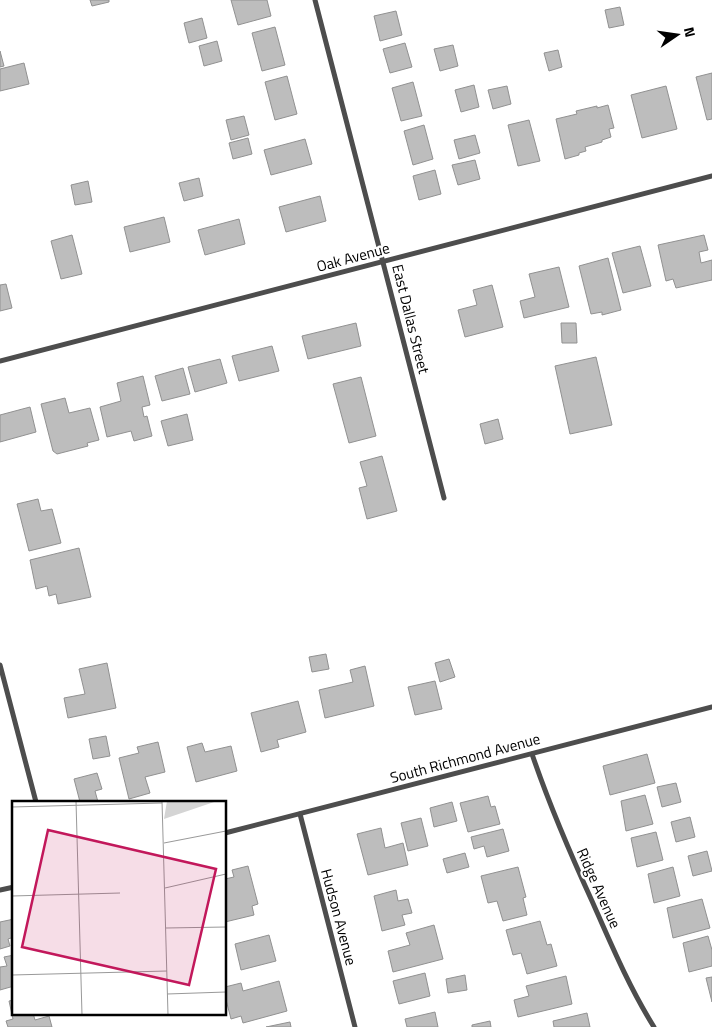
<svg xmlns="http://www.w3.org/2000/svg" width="712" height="1027" font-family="'Titillium Web',sans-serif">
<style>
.building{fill:#bdbdbd;stroke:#919191}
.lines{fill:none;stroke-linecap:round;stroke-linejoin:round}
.minor{stroke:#4d4d4d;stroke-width:5}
.labels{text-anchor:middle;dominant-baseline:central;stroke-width:4.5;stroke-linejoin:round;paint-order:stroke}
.street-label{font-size:15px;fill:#000;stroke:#fff}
.inset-road{fill:none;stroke:#999;stroke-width:1}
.view{fill:#c2185b;fill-opacity:0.15;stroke:#c2185b;stroke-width:2.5}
.inset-edge{fill:none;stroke:#000;stroke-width:2.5}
</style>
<rect width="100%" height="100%" fill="#fff"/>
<g class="building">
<polygon points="90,0 109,0 109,2 92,6"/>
<polygon points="231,0 267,0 271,16 238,25"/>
<polygon points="620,7 624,25 609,28 605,10"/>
<polygon points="396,11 402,35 380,41 374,16"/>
<polygon points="202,18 207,38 189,43 184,23"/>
<polygon points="275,27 285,65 262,71 252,33"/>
<polygon points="217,41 222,61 204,66 199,46"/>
<polygon points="405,43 412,67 390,73 383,49"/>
<polygon points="453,45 458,66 440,71 434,49"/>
<polygon points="558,50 562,67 549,71 544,53"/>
<polygon points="0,51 4,66 0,67"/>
<polygon points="24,63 29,84 0,91 0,69"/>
<polygon points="712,73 712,119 707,120 696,77"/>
<polygon points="287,76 297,114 275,120 265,82"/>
<polygon points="413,82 422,116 401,121 392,88"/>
<polygon points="474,85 479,107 461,112 455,90"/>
<polygon points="507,86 511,104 493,109 488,90"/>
<polygon points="666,86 677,129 642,138 631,95"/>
<polygon points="608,105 614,128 609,129 611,137 602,140 602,142 585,147 586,151 579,153 579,155 565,159 556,119 577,114 576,111 597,106 597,108"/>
<polygon points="244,116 249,135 231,140 226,120"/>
<polygon points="529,120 540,161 518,166 508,125"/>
<polygon points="424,125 433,159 413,165 404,131"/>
<polygon points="475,135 480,153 459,159 454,140"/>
<polygon points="248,138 252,154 233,159 229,143"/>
<polygon points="305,139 312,164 271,175 264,150"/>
<polygon points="475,160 480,179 458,185 452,165"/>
<polygon points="435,170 441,194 419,200 413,176"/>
<polygon points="199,178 203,196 184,201 179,183"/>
<polygon points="88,181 92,202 75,205 71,185"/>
<polygon points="320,196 326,221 286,232 279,207"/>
<polygon points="164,217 170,242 130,252 124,227"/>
<polygon points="239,219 245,244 205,255 198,230"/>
<polygon points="72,235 82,274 61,279 51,241"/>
<polygon points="704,235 708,250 699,252 701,263 712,260 712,280 676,288 673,279 666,281 658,245"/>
<polygon points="640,246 651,286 623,293 612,253"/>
<polygon points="608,258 621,310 602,315 602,312 591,314 579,266"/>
<polygon points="559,267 569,307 524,318 520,301 535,297 529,274"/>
<polygon points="6,284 12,308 0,311 0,285"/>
<polygon points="492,285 503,327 465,337 458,310 477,305 473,290"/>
<polygon points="356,323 361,346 308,359 302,336"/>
<polygon points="561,323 576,323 577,343 562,343"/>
<polygon points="272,346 279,371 239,381 232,356"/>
<polygon points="596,357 612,425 570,434 555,366"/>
<polygon points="220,359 227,383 195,392 188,367"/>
<polygon points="183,368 190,394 162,401 155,376"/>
<polygon points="143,376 150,405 142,407 144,417 147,416 152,436 134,441 131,431 107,437 100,407 121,401 117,383"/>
<polygon points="361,377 376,436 349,443 333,384"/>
<polygon points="65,398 69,413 90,408 99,440 87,443 88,446 57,454 53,451 41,404"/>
<polygon points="30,407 36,432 0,442 0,415"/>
<polygon points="187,414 193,440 168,446 161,421"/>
<polygon points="498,419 503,439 485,444 480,424"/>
<polygon points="382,456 397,511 367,519 359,488 367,486 360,462"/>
<polygon points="38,499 41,511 52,509 61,543 29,551 17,504"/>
<polygon points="79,548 91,597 58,604 56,594 49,596 47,586 36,589 30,560"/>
<polygon points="326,654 329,669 312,672 309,657"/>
<polygon points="449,659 455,677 440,682 435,663"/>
<polygon points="107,663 116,708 68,718 64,698 85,694 79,669"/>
<polygon points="365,666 374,706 325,718 319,690 353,682 350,670"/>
<polygon points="435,681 442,709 415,715 408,687"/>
<polygon points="298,701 306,732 277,740 279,747 261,752 251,713"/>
<polygon points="106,736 110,756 93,759 89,739"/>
<polygon points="158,742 165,772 145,777 150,793 129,799 119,758 139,753 137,747"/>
<polygon points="202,743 205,752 231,746 237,771 196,782 187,747"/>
<polygon points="647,754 655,783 610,795 603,766"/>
<polygon points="97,773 102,789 95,791 98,802 80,802 74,779"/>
<polygon points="676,783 681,802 662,807 657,787"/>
<polygon points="645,795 653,824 626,831 621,801"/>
<polygon points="488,796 491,807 495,806 500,824 468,832 460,803"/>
<polygon points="452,802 457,821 434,827 430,808"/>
<polygon points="690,817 695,837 676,842 671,822"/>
<polygon points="421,818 428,846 408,851 401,823"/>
<polygon points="381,828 385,848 403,843 408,865 368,875 357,834"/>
<polygon points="503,829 509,851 487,857 484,846 474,849 471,837"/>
<polygon points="656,832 663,860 637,867 631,838"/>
<polygon points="707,851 712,871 693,876 688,856"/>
<polygon points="465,853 469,867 447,873 443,859"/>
<polygon points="248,866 258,904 252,906 254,915 225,922 225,879 234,877 232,870"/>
<polygon points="518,867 526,897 523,898 527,915 503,921 497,901 488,903 481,876"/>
<polygon points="673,867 680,896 654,903 648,874"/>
<polygon points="396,890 398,901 408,899 412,913 402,915 405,925 382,931 374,896"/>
<polygon points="702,899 710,928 673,938 667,908"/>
<polygon points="14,919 14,937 8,939 10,946 0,949 0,922"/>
<polygon points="540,921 547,945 551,944 557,966 527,974 521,953 513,955 506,930"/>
<polygon points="434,925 443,959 393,972 388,951 410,945 406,933"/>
<polygon points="269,935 276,961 241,970 235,944"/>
<polygon points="708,936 712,950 712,966 689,972 683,943"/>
<polygon points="14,955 14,986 0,990 0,967 7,966 4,957"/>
<polygon points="425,973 430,996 399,1004 393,981"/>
<polygon points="465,975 467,990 448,993 446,979"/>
<polygon points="566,976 572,1004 518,1017 514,1000 529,996 526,986"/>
<polygon points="712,977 712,1002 706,978"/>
<polygon points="279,981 287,1011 243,1023 241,1016 231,1019 225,996 225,987 241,983 243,991"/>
<polygon points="14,1000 14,1013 33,1013 35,1020 49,1016 52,1027 8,1027 6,1021 13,1019 9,1001"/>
<polygon points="435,1012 438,1027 407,1027 405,1019"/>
<polygon points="587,1013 590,1027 554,1027 553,1021"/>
<polygon points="490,1021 491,1027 472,1027 472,1025"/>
<polygon points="290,1022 291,1027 266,1027"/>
</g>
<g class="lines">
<g class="minor">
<polyline points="315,0 444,498"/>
<polyline points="0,361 712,176"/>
<polyline points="0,665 36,802"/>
<path d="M532,754C549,804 570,853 592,901C611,944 629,987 654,1027"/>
<polyline points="300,814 355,1027"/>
<polyline points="225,833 712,707"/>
<polyline points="0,890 14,887"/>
</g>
</g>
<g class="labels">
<g class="street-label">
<text transform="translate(353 257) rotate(-15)">Oak Avenue</text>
<text transform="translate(411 319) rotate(76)">East Dallas Street</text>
<text transform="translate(465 758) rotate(-15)">South Richmond Avenue</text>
<text transform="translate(599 888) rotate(66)">Ridge Avenue</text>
<text transform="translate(339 917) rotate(75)">Hudson Avenue</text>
</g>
</g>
<g transform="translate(12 801)">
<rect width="214" height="214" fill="#fff"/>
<path d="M155,0H205L152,18Z" fill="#d4d4d4"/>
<path class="inset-road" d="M64,0L70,214M150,0L156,214M0,6L150,2M152,42L214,30M153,87L214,73M0,95L108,92M154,127L214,126M0,174L155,170M155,193L214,191"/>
<path class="view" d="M36,29L204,68L177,184L10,146Z"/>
<rect width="214" height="214" class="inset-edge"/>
</g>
<g transform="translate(677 35) rotate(77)" stroke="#ffffff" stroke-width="4" paint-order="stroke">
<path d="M0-4L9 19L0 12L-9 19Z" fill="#000000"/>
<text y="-8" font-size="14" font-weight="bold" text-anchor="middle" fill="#000000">N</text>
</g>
</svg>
